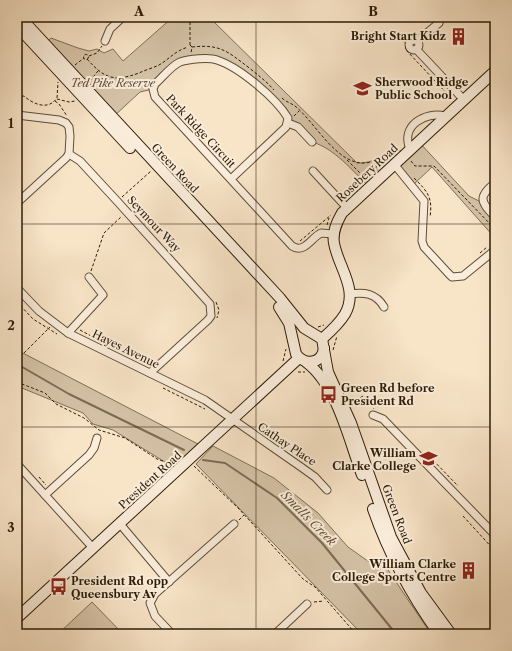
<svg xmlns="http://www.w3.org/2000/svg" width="512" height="651" font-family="'Libre Caslon Text',serif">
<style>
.green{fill:#d5c2a6;stroke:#806f56}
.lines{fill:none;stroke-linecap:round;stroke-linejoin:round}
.stream{stroke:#7d6b52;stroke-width:2}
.street-casing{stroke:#5f4e36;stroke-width:9}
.secondary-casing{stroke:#2c1c05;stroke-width:12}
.path{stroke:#2c1c05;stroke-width:1;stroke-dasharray:3 2;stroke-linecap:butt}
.street{stroke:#faeddb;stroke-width:7}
.secondary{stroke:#faeddb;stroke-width:10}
.grid{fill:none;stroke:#2c1c05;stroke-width:1;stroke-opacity:0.55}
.labels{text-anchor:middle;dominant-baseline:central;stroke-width:4;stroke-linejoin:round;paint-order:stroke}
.poi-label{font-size:11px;font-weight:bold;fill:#2c1c05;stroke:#faeddb;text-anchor:end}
.park-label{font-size:11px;font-style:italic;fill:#5f4e35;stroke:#faeddb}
.street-label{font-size:11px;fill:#2c1c05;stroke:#faeddb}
.water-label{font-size:12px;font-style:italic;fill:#625138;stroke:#faeddb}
.neatline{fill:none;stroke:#2c1c05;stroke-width:1.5}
.grid-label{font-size:13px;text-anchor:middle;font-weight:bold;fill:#2c1c05}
</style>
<rect width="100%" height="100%" fill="#f8e4c7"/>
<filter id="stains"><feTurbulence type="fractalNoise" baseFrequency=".005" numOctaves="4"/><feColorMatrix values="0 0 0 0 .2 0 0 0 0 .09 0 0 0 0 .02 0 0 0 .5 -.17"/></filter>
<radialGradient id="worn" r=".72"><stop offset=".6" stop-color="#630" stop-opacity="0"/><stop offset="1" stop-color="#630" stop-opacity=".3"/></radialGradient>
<g class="green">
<path d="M173,17H209L357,163C374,164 384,153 398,149L405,154L418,141L469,196L483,203L495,217V238L432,167L413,185L394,164L369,187C353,171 334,148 312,142L268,94L221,61H184L153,89L140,92L112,118L45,44L51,38L78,48L89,51L97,49L104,53L113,49L123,61Z"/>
<polygon points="17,350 198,444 173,467 113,430 93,424 83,413 17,386"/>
<polygon points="213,446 274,478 318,513 348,547 372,564 386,567 431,634 362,634 196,464"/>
<polygon points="92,602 123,634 58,634"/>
</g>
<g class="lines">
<g class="stream">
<polyline points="17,364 69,394 184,450"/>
<polyline points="203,460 225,463 277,498 322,543 396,634"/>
</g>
<defs>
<g id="street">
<circle cx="414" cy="45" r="5"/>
<polyline points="105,41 110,29 123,17"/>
<polyline points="417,41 439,23 441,17"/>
<polyline points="416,49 463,99"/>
<polyline points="17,115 59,120 66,123 69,127 70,136 69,154 66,158 17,203"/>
<polyline points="288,123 298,127 312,142"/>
<path d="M410,149C400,126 425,111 445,116"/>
<polyline points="69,154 80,161 117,201 210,304 211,316 208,320 150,373"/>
<polyline points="394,164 424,201 422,241 424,247 448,273 452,277 463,276 495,250"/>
<polyline points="313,171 347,208"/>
<path d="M231,179L286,127L288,118C276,98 239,67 217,60C209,57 189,59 180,62C171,66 162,78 155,84L153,89L155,97L292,246C304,254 311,238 321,233L333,234"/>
<path d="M495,183C477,197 481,202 495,217"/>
<polyline points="17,288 39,311 68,333 205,400 301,467 315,477 327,490"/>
<path d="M350,294C364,292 376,293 384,307"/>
<polyline points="68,333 103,295 89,277"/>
<polyline points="373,415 383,419 495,535"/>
<polyline points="17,464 93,548"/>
<polyline points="45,495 89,455 94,448 97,438"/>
<polyline points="120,524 169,582"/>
<polyline points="172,634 155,616 150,603 155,594 234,524"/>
<polyline points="275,634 307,604"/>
</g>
<g id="secondary">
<polyline points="20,17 280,298 304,328 322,339 328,372 351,423 391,537 421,593 451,634"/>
<polyline points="17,26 130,148"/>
<path d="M279,307L289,323L296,354C305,366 322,364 324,348"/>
<path d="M322,339C330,332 339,324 345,314C359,289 338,267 334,243C332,232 337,222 342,213L495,71"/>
<path d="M306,362C337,385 349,440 362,475"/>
<path d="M373,509C389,555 411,595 439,634"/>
<polyline points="17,618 299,358"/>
</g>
</defs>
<use href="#street" class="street-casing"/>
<use href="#secondary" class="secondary-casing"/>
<g class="path">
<polyline points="413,35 407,38 405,41 406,50 452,99"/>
<polyline points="190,45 190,17"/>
<polyline points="190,45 192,47 191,53"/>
<path d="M192,47C220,44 227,51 248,67C258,75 266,81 274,90"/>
<circle cx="86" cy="57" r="2.5"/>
<polyline points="89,56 97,53 102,46"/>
<path d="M87,59C105,79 114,82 139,73C145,70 153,68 159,65C171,58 173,52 188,47"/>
<polyline points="491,64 495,60"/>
<polyline points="75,65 84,58"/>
<polyline points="90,81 98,71"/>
<path d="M17,97L24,96C33,104 48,111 57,98L58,82"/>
<path d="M282,98C286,102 291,103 295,106C315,122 336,164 364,163C376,163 387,153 397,150"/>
<polyline points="57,99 69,102 75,101"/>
<polyline points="55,101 59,104 67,116"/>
<polyline points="294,116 299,111"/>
<polyline points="347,160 364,177"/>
<polyline points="411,161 415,166 434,166 495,229"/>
<path d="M414,178C427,191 433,197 430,217"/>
<polyline points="362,182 366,177 391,153"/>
<polyline points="122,197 151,171"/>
<polyline points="327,225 329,218"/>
<polyline points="300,241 331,215"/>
<polyline points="480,253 487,247"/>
<polyline points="91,271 104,233 122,216"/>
<polyline points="17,302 33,319 57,334"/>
<polyline points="216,302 219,310 217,318"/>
<polyline points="318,327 324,325"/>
<polyline points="80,330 93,337"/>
<polyline points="333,350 337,336"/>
<polyline points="17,360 50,327"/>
<polyline points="283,361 286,349"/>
<polyline points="298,372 305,372"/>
<polyline points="17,382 45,393 56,404 84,418 99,430 125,438 157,459 171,464"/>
<polyline points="163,388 205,409"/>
<polyline points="352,403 363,396 370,401 374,409"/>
<polyline points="17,454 22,459"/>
<polyline points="430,457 458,486"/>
<polyline points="194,466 239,509 303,579 315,587 356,634"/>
<polyline points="39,477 46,485"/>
<polyline points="463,516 495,551"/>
<polyline points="239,520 244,515"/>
<polyline points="314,602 324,601"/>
</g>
<use href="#street" class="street"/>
<use href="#secondary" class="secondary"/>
</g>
<path class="grid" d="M256,17V634M17,224H495M17,427H495"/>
<defs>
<symbol id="building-bare" viewBox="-9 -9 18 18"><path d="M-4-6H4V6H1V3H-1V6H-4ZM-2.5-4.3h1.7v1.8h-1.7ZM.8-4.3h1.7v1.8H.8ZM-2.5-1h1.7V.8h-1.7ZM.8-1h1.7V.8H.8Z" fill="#8f2418" stroke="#faeddb" stroke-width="2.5" paint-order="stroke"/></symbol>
<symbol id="school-bare" viewBox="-9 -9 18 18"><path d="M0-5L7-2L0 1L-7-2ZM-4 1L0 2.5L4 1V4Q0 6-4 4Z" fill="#8f2418" stroke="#faeddb" stroke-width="2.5" paint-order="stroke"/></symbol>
<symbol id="bus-bare" viewBox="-9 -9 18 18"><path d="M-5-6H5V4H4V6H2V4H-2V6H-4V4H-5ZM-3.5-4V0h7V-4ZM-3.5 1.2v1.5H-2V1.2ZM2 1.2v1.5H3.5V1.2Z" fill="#8f2418" stroke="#faeddb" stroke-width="2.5" paint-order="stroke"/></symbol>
</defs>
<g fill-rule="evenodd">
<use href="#building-bare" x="446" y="24" width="25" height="25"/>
<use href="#school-bare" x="350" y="76" width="25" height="25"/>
<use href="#bus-bare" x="316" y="382" width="25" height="25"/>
<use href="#school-bare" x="416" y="446" width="25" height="25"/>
<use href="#building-bare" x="456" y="558" width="25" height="25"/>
<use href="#bus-bare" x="46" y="574" width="25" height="25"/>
</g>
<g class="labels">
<g class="poi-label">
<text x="446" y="36">Bright Start Kidz</text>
<text x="375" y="82" text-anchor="start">Sherwood Ridge<tspan x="375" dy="13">Public School</tspan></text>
<text x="341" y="388" text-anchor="start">Green Rd before<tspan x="341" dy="13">President Rd</tspan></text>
<text x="416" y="453">William<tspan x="416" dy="13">Clarke College</tspan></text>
<text x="456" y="564">William Clarke<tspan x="456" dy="13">College Sports Centre</tspan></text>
<text x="71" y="581" text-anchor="start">President Rd opp<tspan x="71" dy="13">Queensbury Av</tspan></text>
</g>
<g class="park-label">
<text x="113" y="83">Ted Pike Reserve</text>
</g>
<g class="street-label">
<text transform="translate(201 131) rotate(47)">Park Ridge Circuit</text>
<text transform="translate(175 168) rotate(47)">Green Road</text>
<text transform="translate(367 173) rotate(-43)">Rosebery Road</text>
<text transform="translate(154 224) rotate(47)">Seymour Way</text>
<text transform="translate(126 349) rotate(26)">Hayes Avenue</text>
<text transform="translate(287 444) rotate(34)">Cathay Place</text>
<text transform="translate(150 480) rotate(-42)">President Road</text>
<text transform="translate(397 514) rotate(69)">Green Road</text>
</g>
<g class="water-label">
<text transform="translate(309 518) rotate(45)">Smalls Creek</text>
</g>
</g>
<rect width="512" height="651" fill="none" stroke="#f8e4c7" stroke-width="44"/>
<rect x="22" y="22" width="468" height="607" class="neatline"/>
<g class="grid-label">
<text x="139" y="16">A</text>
<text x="373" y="16">B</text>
<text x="11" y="128">1</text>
<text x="11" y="330">2</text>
<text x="11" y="532">3</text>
</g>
<rect width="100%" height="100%" filter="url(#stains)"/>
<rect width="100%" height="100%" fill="url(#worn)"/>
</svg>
